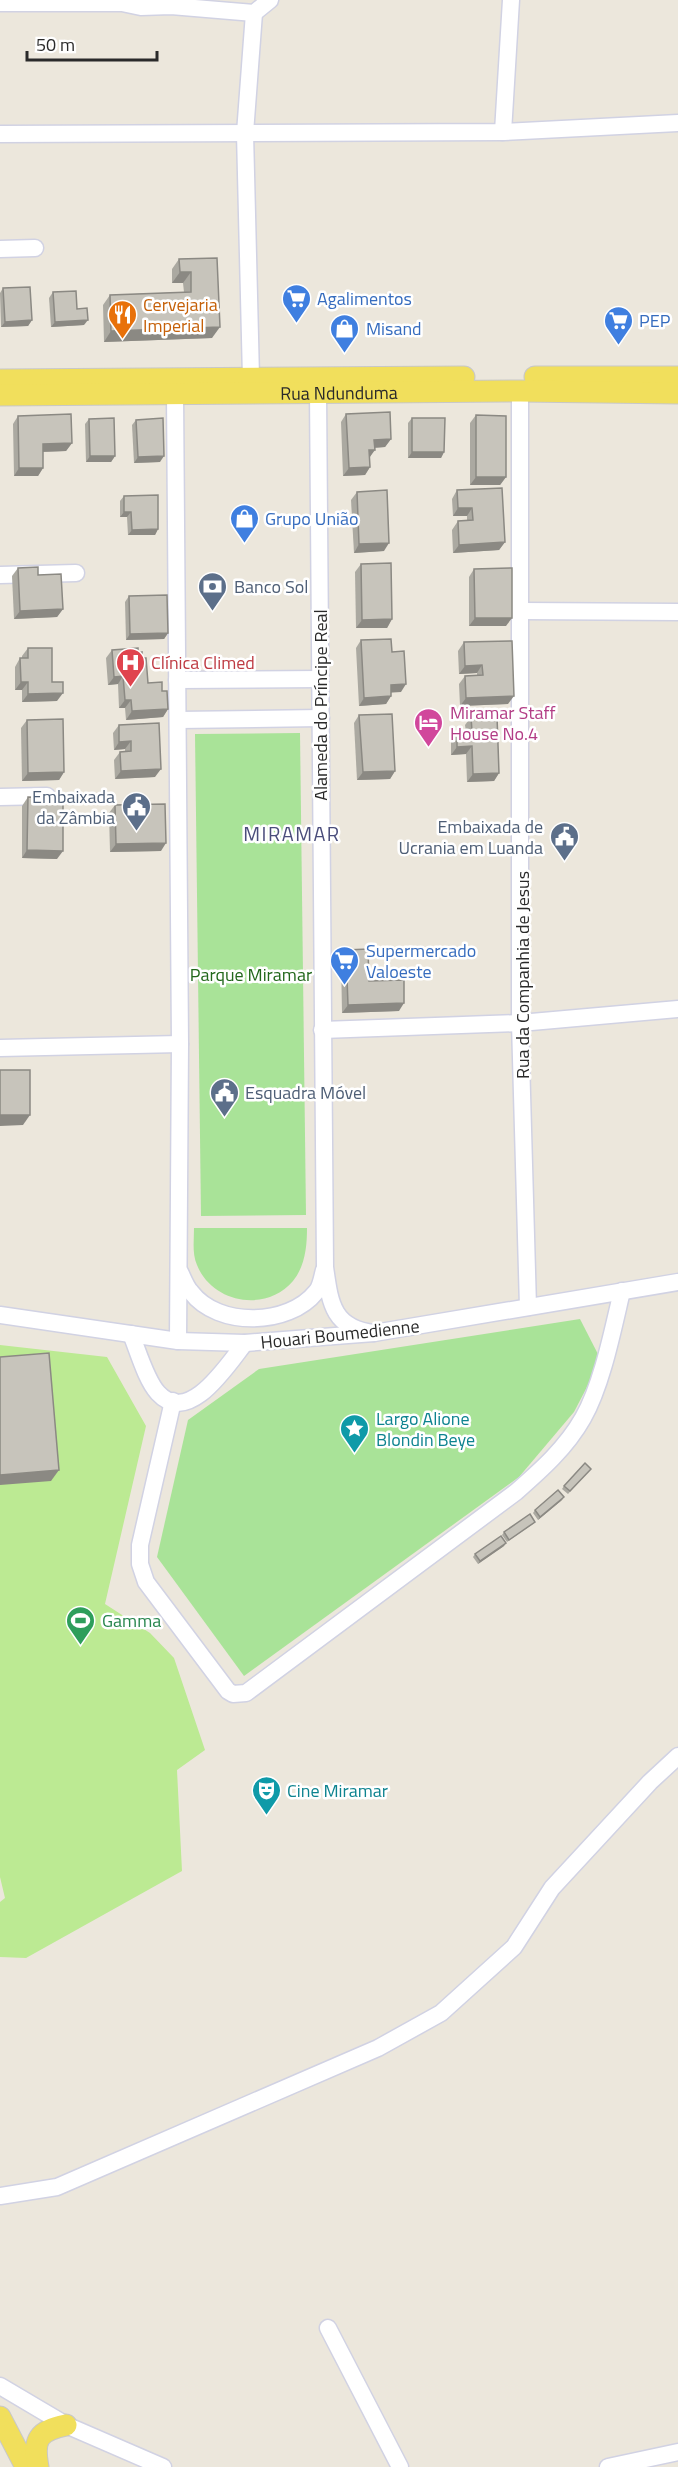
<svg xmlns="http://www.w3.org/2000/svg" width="678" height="2467" font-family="'Titillium Web',sans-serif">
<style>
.green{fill:#a9e398}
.pitch{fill:#bcea93}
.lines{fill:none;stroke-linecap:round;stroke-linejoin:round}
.minor-casing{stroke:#d1d2e3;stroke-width:19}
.major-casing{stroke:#c8c8c8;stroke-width:23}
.minor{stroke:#fff;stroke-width:16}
.major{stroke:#f1df5c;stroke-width:21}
.wall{fill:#aba9a1}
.shaded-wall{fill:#8b8983}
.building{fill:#c7c4bb;stroke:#8b8983;stroke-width:1.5}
.labels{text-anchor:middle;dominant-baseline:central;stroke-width:5;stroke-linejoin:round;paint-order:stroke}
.shop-label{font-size:18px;fill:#366cbe;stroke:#fff;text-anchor:start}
.food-label{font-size:18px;fill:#c56008;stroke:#fff;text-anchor:start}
.street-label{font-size:18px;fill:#2a2a2a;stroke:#fff}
.service-label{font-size:18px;fill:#4e5e75;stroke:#fff;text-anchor:start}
.health-label{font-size:18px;fill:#be3a42;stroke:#fff;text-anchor:start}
.hotel-label{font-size:18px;fill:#b23c85;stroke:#fff;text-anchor:start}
.park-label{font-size:18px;fill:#21671a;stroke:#fff}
.culture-label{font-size:18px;fill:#0d838f;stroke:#fff;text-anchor:start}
.leisure-label{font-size:18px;fill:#27864d;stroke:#fff;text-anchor:start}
.neighbourhood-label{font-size:20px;letter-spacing:1.5px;fill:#4a4d7b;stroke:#fff}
</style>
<rect width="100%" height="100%" fill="#ece7dc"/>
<g class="green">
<polygon points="300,733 306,1215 201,1216 195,734"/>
<path d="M194,1228H307C307,1247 305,1266 293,1281C266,1313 212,1303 197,1265C192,1254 194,1240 194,1228Z"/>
<polygon points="580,1319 601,1360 574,1412 519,1477 244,1676 157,1557 188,1420 259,1369"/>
</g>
<polygon class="pitch" points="0,1345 107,1357 146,1426 105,1604 150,1633 174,1658 205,1750 177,1770 182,1871 26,1958 0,1957 0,1902 5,1898 0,1877"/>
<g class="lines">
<defs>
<g id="minor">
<polyline points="0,3 122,3 141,7 171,6 254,13 270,0"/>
<polyline points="503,132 511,0"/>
<polyline points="0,134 503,132 678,123"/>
<polyline points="0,249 35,248"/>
<polyline points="251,378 245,133 254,13"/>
<path d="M309,389L318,392L325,1267C330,1302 332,1328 374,1333"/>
<polyline points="520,391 520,1023 528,1307"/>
<polyline points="0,575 76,573"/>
<polyline points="522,611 678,612"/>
<polyline points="177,680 320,679"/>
<polyline points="178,720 321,718"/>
<polyline points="0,797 47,796"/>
<polyline points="322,1030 520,1023 678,1009"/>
<polyline points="0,1048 180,1044"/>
<path d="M180,1272C183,1278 186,1287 191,1292C218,1328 289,1326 316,1292C321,1287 322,1277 324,1270"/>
<polyline points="0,1315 178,1341 245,1343 374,1333 678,1282"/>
<path d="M131,1334C138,1351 146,1380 158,1393C189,1427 228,1364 245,1343"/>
<polyline points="178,1341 180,1044 175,394 184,388"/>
<path d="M173,1401L140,1545V1564L146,1582L228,1691L233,1694L246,1693L516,1492C541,1470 566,1448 583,1418C602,1385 613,1329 622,1291"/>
<polyline points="0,2196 57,2187 378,2048 441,2013 514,1947 552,1888 650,1782 678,1756"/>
<polyline points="328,2328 400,2467"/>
<polyline points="0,2386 66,2425 163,2467"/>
<polyline points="608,2467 678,2452"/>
</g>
<g id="major">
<polyline points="535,377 678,377"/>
<polyline points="0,380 464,377"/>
<path id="s1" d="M0,395L520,391L678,393"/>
<polyline points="0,2417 26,2467"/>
<path d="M38,2467C33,2439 38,2431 66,2425"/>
</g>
</defs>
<use href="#minor" class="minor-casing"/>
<use href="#major" class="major-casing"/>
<use href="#minor" class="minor"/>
<use href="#major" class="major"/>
</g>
<g class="wall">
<polygon points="217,258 212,338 104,342 103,305 110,295 184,292 183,283 172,283 172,269 179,259"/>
<polygon points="3,288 32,320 28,326 1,327 0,293"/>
<polygon points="53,292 77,309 84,325 51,327 49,298"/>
<polygon points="346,414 391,439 385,447 375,448 370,457 370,467 365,475 343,476 341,422"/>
<polygon points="476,415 506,477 500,485 470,485 470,423"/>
<polygon points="18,416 72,443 66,451 43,452 43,468 38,476 14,476 13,424"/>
<polygon points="412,418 444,452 441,458 408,458 408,423"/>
<polygon points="89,419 115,456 111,462 86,462 85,424"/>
<polygon points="136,420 160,462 134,463 132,425"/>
<polygon points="457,490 505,542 499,550 453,553 452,530 458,521 467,521 467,516 453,516 452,499"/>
<polygon points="357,492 384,551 354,553 351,500"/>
<polygon points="124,496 158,529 155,535 128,535 127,517 120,517 120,501"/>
<polygon points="361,564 392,619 387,628 356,628 355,572"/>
<polygon points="18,568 38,575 63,609 57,617 14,619 12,576"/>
<polygon points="474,569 506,626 469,626 469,577"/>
<polygon points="129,596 168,633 164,639 126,640 125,602"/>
<polygon points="361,640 392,652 401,692 391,692 391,696 386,704 359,706 356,648"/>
<polygon points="512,641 508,704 460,706 459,684 465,676 477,676 477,673 459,674 458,651 464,642"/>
<polygon points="28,648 52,682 57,701 22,702 22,690 15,690 15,667 20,658 22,658 22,656"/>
<polygon points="112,650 138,653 142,658 148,683 162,691 168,709 163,717 126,720 125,708 119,708 118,684 108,685 106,658"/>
<polygon points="359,715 395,771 390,779 357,780 354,723"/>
<polygon points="471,717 499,773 494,781 467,782 466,754 451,755 451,740 457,732 466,732 465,725"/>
<polygon points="27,720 64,772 59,780 22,781 21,728"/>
<polygon points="119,725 155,777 115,779 114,760 120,752 125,752 125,749 114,750 113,733"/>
<polygon points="28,797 57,859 22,858 22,806"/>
<polygon points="115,805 161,851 110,852 109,813"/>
<polygon points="346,950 369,981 399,1011 342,1013 341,958"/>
<polygon points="591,1469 568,1494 562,1489 564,1486"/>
<polygon points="562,1500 538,1520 533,1513 535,1510"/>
<polygon points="535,1522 533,1524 507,1542 502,1535 504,1532"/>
<polygon points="504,1546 478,1564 473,1557 475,1554"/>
</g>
<g class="shaded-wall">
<polygon points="180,272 191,272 183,283 172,283"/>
<polygon points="32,320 28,326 1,327 5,322"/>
<polygon points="88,320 84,325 51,327 55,322"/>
<polygon points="220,327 212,338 104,342 111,331"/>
<polygon points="391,439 385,447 368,448 374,440"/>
<polygon points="72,443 66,451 37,452 43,444"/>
<polygon points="369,450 375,450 369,458"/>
<polygon points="412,452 444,452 441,458 408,458"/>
<polygon points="90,456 115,456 111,462 86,462"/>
<polygon points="164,456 160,462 134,463 138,457"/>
<polygon points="370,467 365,475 343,476 349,468"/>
<polygon points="19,468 43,468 38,476 14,476"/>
<polygon points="476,477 506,477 500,485 470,485"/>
<polygon points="458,508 472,508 467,516 453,516"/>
<polygon points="124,512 131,512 127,517 120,517"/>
<polygon points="158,529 155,535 128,535 132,530"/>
<polygon points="505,542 499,550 453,553 459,545"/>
<polygon points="389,543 384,551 354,553 359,544"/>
<polygon points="63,609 57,617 14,619 20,611"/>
<polygon points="475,618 512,618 506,626 469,626"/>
<polygon points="392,619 387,628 356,628 362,620"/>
<polygon points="168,633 164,639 126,640 130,634"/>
<polygon points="482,665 477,673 459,674 465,666"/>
<polygon points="123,676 118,684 108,685 114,677"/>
<polygon points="21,682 28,682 22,690 15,690"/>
<polygon points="406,684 401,692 385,693 391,685"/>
<polygon points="63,693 57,701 22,702 28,694"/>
<polygon points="391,696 386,704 359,706 364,698"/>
<polygon points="514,696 508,704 460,706 466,698"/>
<polygon points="125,700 131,700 125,708 119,708"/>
<polygon points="168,709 163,717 126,720 132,711"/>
<polygon points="131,741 125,749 114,750 119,742"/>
<polygon points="472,746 466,754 451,755 457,747"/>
<polygon points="161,769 155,777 115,779 121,771"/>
<polygon points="395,771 390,779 357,780 363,772"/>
<polygon points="64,772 59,780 22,781 28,773"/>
<polygon points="499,773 494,781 467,782 473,774"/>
<polygon points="166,843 161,851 110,852 116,844"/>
<polygon points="27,850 63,851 57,859 22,858"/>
<polygon points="404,1003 399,1011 342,1013 348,1005"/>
<polygon points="0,1115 30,1115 23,1125 0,1126"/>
<polygon points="59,1470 51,1481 0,1485 0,1475"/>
<polygon points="564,1497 562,1500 538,1520 540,1517"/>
<polygon points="506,1543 504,1546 478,1564 480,1561"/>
</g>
<g class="building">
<polygon points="217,258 220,327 111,331 110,295 191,292 191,272 180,272 179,259"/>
<polygon points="30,287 32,320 5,322 3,288"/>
<polygon points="76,291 77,309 87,308 88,320 55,322 53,292"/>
<polygon points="390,412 391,439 374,440 375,450 369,450 370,467 349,468 346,414"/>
<polygon points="71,414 72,443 43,444 43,468 19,468 18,416"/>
<polygon points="476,415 506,416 506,477 476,477"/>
<polygon points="114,418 115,456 90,456 89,419"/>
<polygon points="163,418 164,456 138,457 136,420"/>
<polygon points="412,418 445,418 444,452 412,452"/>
<polygon points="502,488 505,542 459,545 458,521 473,520 472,508 458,508 457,490"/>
<polygon points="387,490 389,543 359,544 357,492"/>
<polygon points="158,495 158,529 132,530 131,512 124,512 124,496"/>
<polygon points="391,563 392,619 362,620 361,564"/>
<polygon points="38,567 38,575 61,574 63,609 20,611 18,568"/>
<polygon points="512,568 512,618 475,618 474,569"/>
<polygon points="167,595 168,633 130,634 129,596"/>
<polygon points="391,639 392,652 404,651 406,684 391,685 391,696 364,698 361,640"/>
<polygon points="512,641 514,696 466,698 465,676 483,675 482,665 465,666 464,642"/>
<polygon points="28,648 52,648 52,682 63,682 63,693 28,694 28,682 21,682 20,658 28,658"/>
<polygon points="138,648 138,653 142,652 142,658 146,658 148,683 162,682 162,691 167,691 168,709 132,711 131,700 125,700 123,676 114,677 112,650"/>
<polygon points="392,714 395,771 363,772 359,715"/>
<polygon points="497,716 499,773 473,774 472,746 457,747 457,732 472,731 471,717"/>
<polygon points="63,719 64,772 28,773 27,720"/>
<polygon points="159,723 161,769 121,771 120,752 131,751 131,741 119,742 119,725"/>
<polygon points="28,797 63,798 63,851 27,850"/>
<polygon points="165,804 166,843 116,844 115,805"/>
<polygon points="368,949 369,981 404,980 404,1003 348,1005 346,950"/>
<rect x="0" y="1070" width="30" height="45"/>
<polygon points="49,1353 59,1470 0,1475 0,1357"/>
<polygon points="585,1463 591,1469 570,1491 564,1486"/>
<polygon points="558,1490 564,1497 540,1517 535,1510"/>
<polygon points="530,1514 535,1522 509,1540 504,1532"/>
<polygon points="501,1536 506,1543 480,1561 475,1554"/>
</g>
<defs>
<symbol id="supermarket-pin" viewBox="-11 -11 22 30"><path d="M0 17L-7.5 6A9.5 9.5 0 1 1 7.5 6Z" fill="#3f7fe0" stroke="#fff"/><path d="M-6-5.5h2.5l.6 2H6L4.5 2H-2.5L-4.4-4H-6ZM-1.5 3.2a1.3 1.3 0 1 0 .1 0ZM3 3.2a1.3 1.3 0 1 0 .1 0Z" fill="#fff"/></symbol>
<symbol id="restaurant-pin" viewBox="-11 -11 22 30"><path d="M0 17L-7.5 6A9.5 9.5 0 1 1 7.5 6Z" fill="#e8710a" stroke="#fff"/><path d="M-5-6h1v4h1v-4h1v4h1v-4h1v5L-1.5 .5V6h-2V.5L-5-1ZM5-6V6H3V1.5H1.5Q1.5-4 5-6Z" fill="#fff"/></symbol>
<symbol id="shop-pin" viewBox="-11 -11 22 30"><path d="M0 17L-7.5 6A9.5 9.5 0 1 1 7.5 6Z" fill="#3f7fe0" stroke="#fff"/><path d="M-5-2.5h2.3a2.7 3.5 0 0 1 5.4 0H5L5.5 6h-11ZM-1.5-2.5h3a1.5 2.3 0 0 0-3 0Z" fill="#fff"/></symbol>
<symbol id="bank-pin" viewBox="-11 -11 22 30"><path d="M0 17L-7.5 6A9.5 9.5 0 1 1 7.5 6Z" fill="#5c6f8a" stroke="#fff"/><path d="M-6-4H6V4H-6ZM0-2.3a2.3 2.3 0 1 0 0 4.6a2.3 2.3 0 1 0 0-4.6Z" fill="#fff"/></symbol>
<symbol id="hospital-pin" viewBox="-11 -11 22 30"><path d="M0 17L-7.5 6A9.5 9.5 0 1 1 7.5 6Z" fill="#e0444e" stroke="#fff"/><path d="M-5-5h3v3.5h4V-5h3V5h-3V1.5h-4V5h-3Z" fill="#fff"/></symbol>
<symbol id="hotel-pin" viewBox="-11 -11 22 30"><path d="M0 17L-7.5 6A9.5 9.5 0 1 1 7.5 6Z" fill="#d1479c" stroke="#fff"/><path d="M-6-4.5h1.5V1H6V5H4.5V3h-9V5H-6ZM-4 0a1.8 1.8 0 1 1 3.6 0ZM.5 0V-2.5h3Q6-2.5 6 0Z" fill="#fff"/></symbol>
<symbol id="civic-pin" viewBox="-11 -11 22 30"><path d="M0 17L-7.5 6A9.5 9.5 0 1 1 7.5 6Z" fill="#5c6f8a" stroke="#fff"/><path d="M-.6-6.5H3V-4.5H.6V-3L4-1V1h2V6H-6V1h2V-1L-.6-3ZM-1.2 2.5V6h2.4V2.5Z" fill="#fff"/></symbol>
<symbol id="sight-pin" viewBox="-11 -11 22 30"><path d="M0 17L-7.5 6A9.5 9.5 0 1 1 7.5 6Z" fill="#0f9aa8" stroke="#fff"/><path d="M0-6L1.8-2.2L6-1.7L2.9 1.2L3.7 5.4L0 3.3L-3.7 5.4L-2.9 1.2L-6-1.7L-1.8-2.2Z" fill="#fff"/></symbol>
<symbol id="stadium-pin" viewBox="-11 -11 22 30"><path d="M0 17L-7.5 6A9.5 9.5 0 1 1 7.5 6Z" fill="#2e9e5b" stroke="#fff"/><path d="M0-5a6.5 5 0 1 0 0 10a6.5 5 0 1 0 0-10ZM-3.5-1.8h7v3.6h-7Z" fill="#fff"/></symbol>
<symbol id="theatre-pin" viewBox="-11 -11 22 30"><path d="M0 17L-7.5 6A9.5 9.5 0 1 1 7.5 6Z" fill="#0f9aa8" stroke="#fff"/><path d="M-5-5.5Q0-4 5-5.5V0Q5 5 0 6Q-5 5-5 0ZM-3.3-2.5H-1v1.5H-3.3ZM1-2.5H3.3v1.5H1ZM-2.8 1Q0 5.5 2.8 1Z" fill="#fff"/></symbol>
</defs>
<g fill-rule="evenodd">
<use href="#supermarket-pin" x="280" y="282" width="33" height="45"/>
<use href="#restaurant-pin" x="106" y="298" width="33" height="45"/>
<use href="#supermarket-pin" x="602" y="304" width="33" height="45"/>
<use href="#shop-pin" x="328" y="312" width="33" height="45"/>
<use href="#shop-pin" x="228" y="502" width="33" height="45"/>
<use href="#bank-pin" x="196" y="570" width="33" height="45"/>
<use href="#hospital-pin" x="114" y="646" width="33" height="45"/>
<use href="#hotel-pin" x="412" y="706" width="33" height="45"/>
<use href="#civic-pin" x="120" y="790" width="33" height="45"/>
<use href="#civic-pin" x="548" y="820" width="33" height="45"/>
<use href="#supermarket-pin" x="328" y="944" width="33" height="45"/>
<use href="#civic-pin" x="208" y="1076" width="33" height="45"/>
<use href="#sight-pin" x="338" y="1412" width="33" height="45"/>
<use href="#stadium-pin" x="64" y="1604" width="33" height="45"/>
<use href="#theatre-pin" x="250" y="1774" width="33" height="45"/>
</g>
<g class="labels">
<g class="shop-label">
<text x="317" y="298">Agalimentos</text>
<text x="639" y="320">PEP</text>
<text x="366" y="328">Misand</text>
<text x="265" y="518">Grupo União</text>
<text x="366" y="950">Supermercado<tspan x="366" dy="21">Valoeste</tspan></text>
</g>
<g class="food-label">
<text x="143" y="304">Cervejaria<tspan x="143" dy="21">Imperial</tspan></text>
</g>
<g class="street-label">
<text stroke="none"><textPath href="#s1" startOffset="339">Rua Ndunduma</textPath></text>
<text transform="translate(320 705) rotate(-90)">Alameda do Príncipe Real</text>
<text transform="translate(522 975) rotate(-90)">Rua da Companhia de Jesus</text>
<text transform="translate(340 1334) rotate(-6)">Houari Boumedienne</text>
</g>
<g class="service-label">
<text x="234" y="586">Banco Sol</text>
<text x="115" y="796" text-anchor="end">Embaixada<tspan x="115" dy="21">da Zâmbia</tspan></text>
<text x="543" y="826" text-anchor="end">Embaixada de<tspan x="543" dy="21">Ucrania em Luanda</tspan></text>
<text x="245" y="1092">Esquadra Móvel</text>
</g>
<g class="health-label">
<text x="151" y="662">Clínica Climed</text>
</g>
<g class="hotel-label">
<text x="450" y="712">Miramar Staff<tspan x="450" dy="21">House No.4</tspan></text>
</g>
<g class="park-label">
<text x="251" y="974">Parque Miramar</text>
</g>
<g class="culture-label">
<text x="376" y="1418">Largo Alione<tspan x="376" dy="21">Blondin Beye</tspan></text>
<text x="287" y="1790">Cine Miramar</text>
</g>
<g class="leisure-label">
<text x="102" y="1620">Gamma</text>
</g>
<g class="neighbourhood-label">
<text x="292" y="833">MIRAMAR</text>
</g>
</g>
<path d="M27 51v9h130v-9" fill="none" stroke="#2a2a2a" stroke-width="3"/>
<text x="36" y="51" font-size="18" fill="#2a2a2a" stroke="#ffffff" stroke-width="4.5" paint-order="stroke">50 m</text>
</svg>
